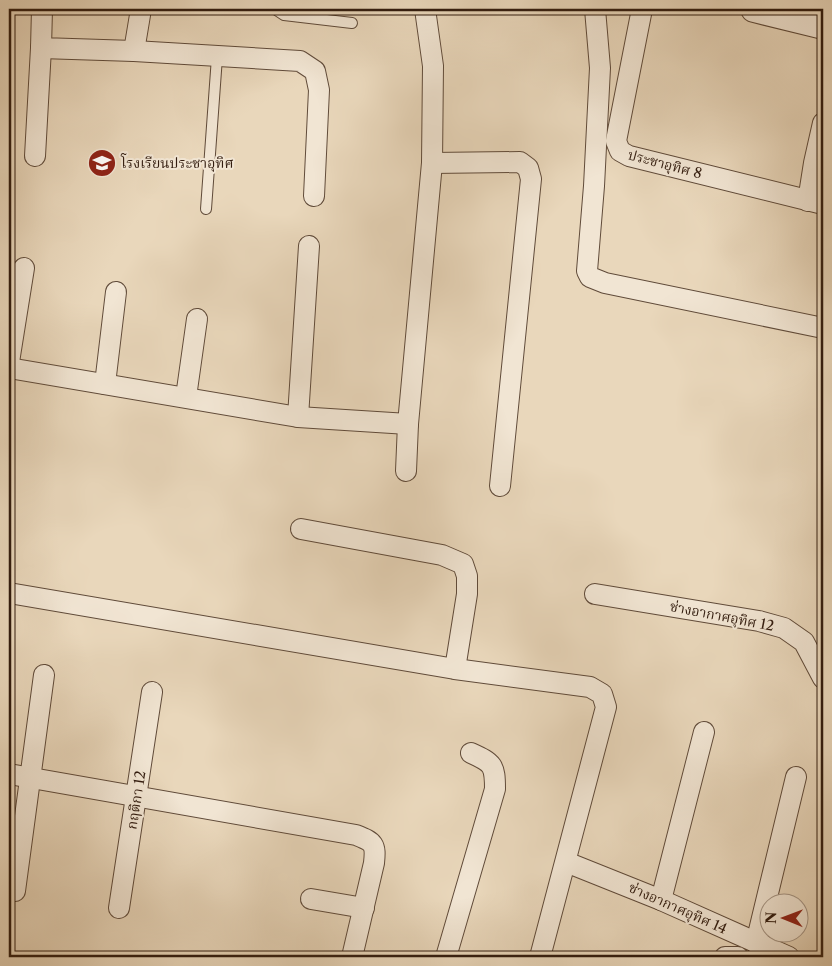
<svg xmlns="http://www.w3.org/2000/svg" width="832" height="966" font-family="'Libre Caslon Text','Noto Serif Thai',serif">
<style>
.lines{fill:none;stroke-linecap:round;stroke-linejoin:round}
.service-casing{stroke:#604b3a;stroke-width:12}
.minor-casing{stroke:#604b3a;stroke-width:22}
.tertiary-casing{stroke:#604b3a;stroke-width:28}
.service{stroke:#f1e5d3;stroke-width:10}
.minor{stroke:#f1e5d3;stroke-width:20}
.tertiary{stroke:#f1e5d3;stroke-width:26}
.labels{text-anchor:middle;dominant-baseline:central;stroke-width:4;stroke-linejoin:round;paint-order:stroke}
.poi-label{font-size:14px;fill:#321c0f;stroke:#f1e5d3;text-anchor:start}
.street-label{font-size:14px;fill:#321c0f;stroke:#f1e5d3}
</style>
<rect width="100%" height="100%" fill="#e9d7bb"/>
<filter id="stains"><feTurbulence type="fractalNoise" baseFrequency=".004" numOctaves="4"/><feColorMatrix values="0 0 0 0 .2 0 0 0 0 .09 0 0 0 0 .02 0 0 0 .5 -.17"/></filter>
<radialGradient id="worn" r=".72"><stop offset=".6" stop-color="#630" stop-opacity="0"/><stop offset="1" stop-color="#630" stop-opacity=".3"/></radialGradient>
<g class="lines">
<defs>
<g id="service">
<polyline points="275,9 284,15 352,23"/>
<polyline points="206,209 217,57"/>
</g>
<g id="minor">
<polyline points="42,9 41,48 134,51 141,9"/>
<polyline points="595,9 600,68 594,186 587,271 590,277 605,283 823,328"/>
<polyline points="642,9 616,141 620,151 629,156 823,204"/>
<polyline points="134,51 300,61 315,71 319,90 314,196"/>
<polyline points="35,156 41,48"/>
<polyline points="432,163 520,162 528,168 531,179 500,486"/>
<polyline points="808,201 814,163 823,123"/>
<polyline points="9,362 24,268"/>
<polyline points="9,368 298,417 408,424"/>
<polyline points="105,384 116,292"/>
<polyline points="186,397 197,319"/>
<polyline points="298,417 309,246"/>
<polyline points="406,471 408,424 432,163 433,66 425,9"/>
<polyline points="301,529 442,555 463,564 467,576 467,594 455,669"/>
<polyline points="9,593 455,669 590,687 602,694 606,707 540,957"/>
<polyline points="595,594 759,621 784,628 804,642 823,678"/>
<path d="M9,774L356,835C374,842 376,844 374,863L352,957"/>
<polyline points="566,862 661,900 789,957"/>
<polyline points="15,891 44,675"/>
<polyline points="311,899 364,908"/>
<polyline points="661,900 704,732"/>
<polyline points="119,908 152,692"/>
<polyline points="756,943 796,777"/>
<path d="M446,957L495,789C495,765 493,763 471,753"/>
<polyline points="725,957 738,957"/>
</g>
<polyline id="tertiary" points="754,9 823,26"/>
</defs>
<use href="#service" class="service-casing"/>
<use href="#minor" class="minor-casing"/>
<use href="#tertiary" class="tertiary-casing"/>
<use href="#service" class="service"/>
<use href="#minor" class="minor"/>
<use href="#tertiary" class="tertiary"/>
</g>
<defs>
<symbol id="school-disc" viewBox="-11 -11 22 22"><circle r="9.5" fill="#8f2418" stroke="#f1e5d3"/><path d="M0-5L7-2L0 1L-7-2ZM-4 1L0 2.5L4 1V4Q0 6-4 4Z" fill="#fff"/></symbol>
</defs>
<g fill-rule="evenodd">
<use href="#school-disc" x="86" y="147" width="32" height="32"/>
</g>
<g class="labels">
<g class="poi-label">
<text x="121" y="163">โรงเรียนประชาอุทิศ</text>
</g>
<g class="street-label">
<text transform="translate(665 164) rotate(15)">ประชาอุทิศ 8</text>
<text transform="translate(722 616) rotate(11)">ช่างอากาศอุทิศ 12</text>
<text transform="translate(136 800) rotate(-81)">กฤติกา 12</text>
<text transform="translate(678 908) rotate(24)">ช่างอากาศอุทิศ 14</text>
</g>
</g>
<rect width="832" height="966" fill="none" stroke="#e9d7bb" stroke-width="30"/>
<rect x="10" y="10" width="812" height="946" fill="none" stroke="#321c0f" stroke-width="2.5"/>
<rect x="15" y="15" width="802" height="936" fill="none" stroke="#321c0f"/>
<g transform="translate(784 918) rotate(271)"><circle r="24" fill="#f1e5d3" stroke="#a59585"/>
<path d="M0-4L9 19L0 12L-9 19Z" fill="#8f2418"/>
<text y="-8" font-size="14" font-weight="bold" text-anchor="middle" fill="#321c0f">N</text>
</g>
<rect width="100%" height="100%" filter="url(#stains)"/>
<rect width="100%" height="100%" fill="url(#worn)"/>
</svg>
